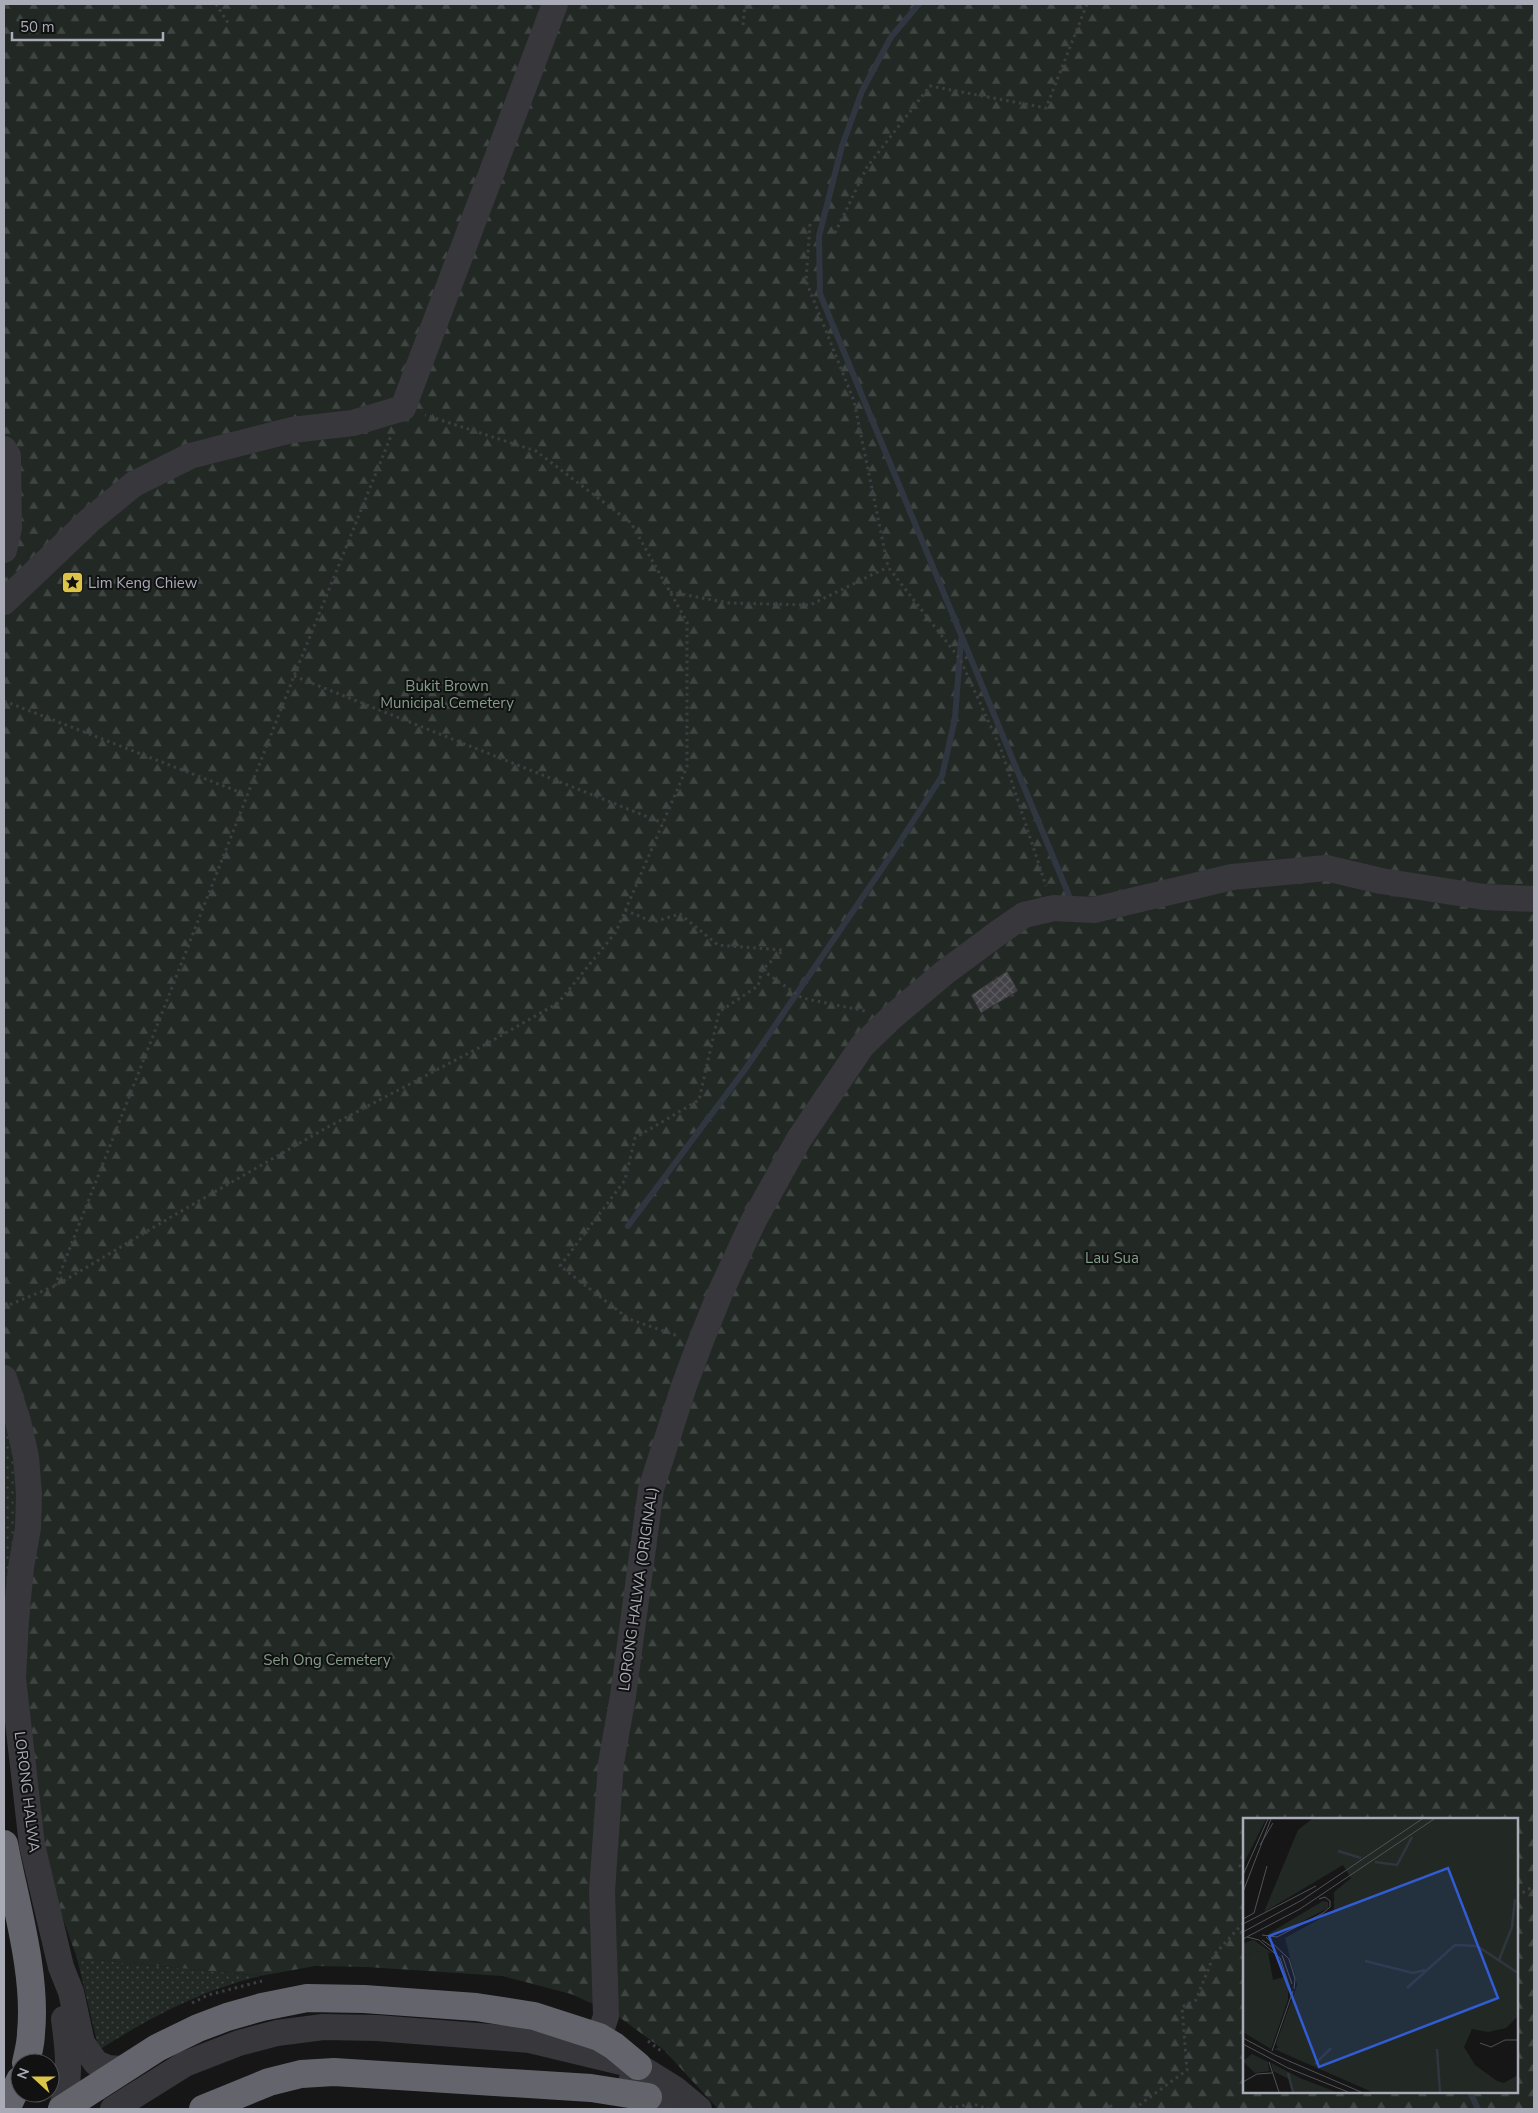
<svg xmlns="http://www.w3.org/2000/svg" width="1538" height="2113" font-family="'Nunito Sans',sans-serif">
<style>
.grass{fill:url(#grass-dots)}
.forest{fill:url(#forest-firs);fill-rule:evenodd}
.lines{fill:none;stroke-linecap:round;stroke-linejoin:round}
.stream{stroke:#30363f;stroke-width:6}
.building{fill:url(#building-cross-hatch);stroke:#313033}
.path{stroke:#3d3e43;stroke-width:3;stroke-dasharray:2.5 4;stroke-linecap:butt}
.minor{stroke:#37373c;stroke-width:26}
.highway{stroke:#64656c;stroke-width:28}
.labels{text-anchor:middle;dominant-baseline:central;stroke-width:4;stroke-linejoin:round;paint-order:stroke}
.poi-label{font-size:15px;fill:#a9abb6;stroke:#111112;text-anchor:start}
.park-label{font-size:15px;fill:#839e89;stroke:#111112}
.street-label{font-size:15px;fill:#a9abb6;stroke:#111112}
.inset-river{fill:none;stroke:#30363f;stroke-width:2.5}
.inset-road{fill:none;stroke:#515257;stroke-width:1}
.view{fill:#325cd3;fill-opacity:0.15;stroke:#325cd3;stroke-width:2.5}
.inset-edge{fill:none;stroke:#a9abb6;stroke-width:2.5}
</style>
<defs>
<pattern id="grass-dots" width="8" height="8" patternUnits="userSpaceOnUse" patternTransform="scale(1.25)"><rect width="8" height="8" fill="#222924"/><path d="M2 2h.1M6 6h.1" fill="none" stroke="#3f4542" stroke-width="1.8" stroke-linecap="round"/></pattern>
<pattern id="forest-firs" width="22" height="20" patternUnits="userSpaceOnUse" patternTransform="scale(1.25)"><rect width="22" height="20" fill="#222924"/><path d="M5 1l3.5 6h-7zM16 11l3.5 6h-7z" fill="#3f4542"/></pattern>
<pattern id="building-cross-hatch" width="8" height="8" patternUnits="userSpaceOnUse" patternTransform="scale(1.25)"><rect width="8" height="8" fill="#434347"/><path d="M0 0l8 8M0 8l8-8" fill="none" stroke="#5b5b5f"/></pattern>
</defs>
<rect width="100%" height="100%" fill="#161617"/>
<g class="grass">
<polygon points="4,1402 21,1487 4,1658"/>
<path d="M77,1958L260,1976C200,1991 150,2017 99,2050Z"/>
</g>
<path class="forest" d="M4,4H1534V2109H718L664,2050L615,2014L571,1994L502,1976L368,1967L315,1966L260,1976L77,1958L49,1880L21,1651L39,1521L4,1369ZM1244,1819H1517V2092H1244Z"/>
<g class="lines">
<g class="stream">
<polyline points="919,4 891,37 862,91 842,146 819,236 820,294 1070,898"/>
<polyline points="628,1226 746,1068 894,851 942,776 955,718 961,640"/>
<polyline points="1470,2092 1478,2109"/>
</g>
</g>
<polygon class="building" points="1007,971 1018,991 981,1013 971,995"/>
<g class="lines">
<g class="path">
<polyline points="216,4 230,26"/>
<polyline points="743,25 745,4"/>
<polyline points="810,224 806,281 854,401 888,567 960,659 1001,749 1046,886"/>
<polyline points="835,233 867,167 930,86 1046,108 1087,4"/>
<polyline points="670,592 729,603 810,605 888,567"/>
<polyline points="294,676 663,823"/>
<polyline points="4,701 247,795"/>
<polyline points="625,910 653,922 680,914 718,945 783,950 762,970 758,986 719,1012 699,1100 635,1138 625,1180 560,1266 629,1319 678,1336"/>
<polyline points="762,970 802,998 865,1011"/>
<polyline points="55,1286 294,676 391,436"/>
<polyline points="4,1307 55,1286 171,1217 326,1128 488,1043 558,1003 616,932 687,767 687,622 631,523 536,451 425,415"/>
<polyline points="1239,1865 1244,1870"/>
<polyline points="1517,1896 1534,1886"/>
<polyline points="192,2003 208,1995 262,1981"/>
<polyline points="648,2041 661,2051"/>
<polyline points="943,2109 973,2104 989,2109"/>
<polyline points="1104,2109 1111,2106 1111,2109"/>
<polyline points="1134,2109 1187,2070 1182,2007 1196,2000 1214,1955 1244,1922"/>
</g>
<g class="minor">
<polyline points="4,449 8,456 9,528 4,550"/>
<polyline points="4,602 90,520 134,484 190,456 292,430 353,423 403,408 555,4"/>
<polyline points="4,1378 18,1421 26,1457 29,1494 28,1528 21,1567 16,1620 13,1678 32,1845 61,1967 71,1992 82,2043 96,2063 108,2068 123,2069"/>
<polyline points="599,2037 606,2016 602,1891 611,1763 623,1696 651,1489 684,1386 700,1343 721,1291 753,1222 799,1139 862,1046 892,1017 944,973 998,933 1024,915 1054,908 1094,910 1232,877 1326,868 1381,881 1484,897 1534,899"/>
<polyline points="631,2082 648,2097 673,2109"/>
<path d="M61,2109C72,2080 68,2049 64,2019"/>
<polyline points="113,2109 185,2064 239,2043 277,2033 323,2027 377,2028 530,2040 638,2066 675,2089 699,2109"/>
</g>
<g class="highway">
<path d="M4,1844C15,1902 37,1974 31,2033C31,2043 28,2053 26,2063"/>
<polyline points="6,2109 20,2080"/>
<polyline points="62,2109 157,2048 198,2028 227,2017 262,2007 307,1998 364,1999 476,2007 534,2016 599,2037 614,2046 638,2066"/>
<polyline points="203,2109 269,2082 301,2074 334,2072 591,2088 648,2097"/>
</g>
</g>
<defs>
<symbol id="sight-square" viewBox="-11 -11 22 22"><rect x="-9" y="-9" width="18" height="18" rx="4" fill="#dcc449" stroke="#111112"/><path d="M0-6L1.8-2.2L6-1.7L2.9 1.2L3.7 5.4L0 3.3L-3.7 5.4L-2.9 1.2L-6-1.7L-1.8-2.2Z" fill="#111"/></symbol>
</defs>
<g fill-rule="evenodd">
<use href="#sight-square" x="60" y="570" width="25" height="25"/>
</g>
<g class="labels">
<g class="poi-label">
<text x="88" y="583">Lim Keng Chiew</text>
</g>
<g class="park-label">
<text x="447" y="686">Bukit Brown<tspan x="447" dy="17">Municipal Cemetery</tspan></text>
<text x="1112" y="1258">Lau Sua</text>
<text x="327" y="1660">Seh Ong Cemetery</text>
</g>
<g class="street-label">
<text transform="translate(638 1589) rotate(-82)">LORONG HALWA (ORIGINAL)</text>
<text transform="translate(27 1792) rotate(83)">LORONG HALWA</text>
</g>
</g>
<g transform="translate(1243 1818)">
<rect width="275" height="275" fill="#161617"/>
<path d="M80,83L85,84V90L39,114L25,116ZM9,122L12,123L29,135L12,133L0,139V126Z" fill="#222924"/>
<path d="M69,1H275V198L263,210L245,214L229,211L221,229L232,247L254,263L261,265L275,257V274H129L31,231L35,230L33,226L54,167L42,120L91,93V74L108,60L100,47L21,94L55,12ZM12,133L25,134L30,162L41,159L45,171V181L28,231L0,214V139ZM28,245L57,260L93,274H51L48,262L30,253Z" fill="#222924"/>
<path d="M0,1H23L0,47ZM9,236L25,244L26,253L12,255L0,243Z" fill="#222924"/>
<path class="inset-river" d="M95,33L118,40M132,44L154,47L169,19M256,142L269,109L272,81M122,143L170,155L182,152M164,170L212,127L234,128L275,155M194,231L197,274M72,246L88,230M45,255L50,274"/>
<path class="inset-road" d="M17,27L30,5M0,57L25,1M0,74L28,1M0,101L11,95L24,48M0,106L73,68M0,114L59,82L179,1M19,117L34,119L80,95L87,89V83L82,79L76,81M4,119L16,122L37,140L48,173M23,119L46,141L52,161L51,171M0,121L57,91L191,1M19,122L32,131M39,137L49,166M0,220L32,237L118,274M237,225L248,229L262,222H275M0,226L45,250L105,274M29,233L50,173M26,244L36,274M0,264L14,256L29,255"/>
<path class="view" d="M205,50L255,180L76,249L26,118Z"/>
<rect width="275" height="275" class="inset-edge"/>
</g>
<rect width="1538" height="2113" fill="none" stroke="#a9abb6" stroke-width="10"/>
<g transform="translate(35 2078) rotate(291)"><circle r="24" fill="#111112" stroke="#4e4f54"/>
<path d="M0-4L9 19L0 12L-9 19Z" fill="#dcc449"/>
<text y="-8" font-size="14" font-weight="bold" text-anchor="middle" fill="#a9abb6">N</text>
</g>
<path d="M12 32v8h151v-8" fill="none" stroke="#a9abb6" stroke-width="2.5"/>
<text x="20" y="32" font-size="15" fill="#a9abb6" stroke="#111112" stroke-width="4" paint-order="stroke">50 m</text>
</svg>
